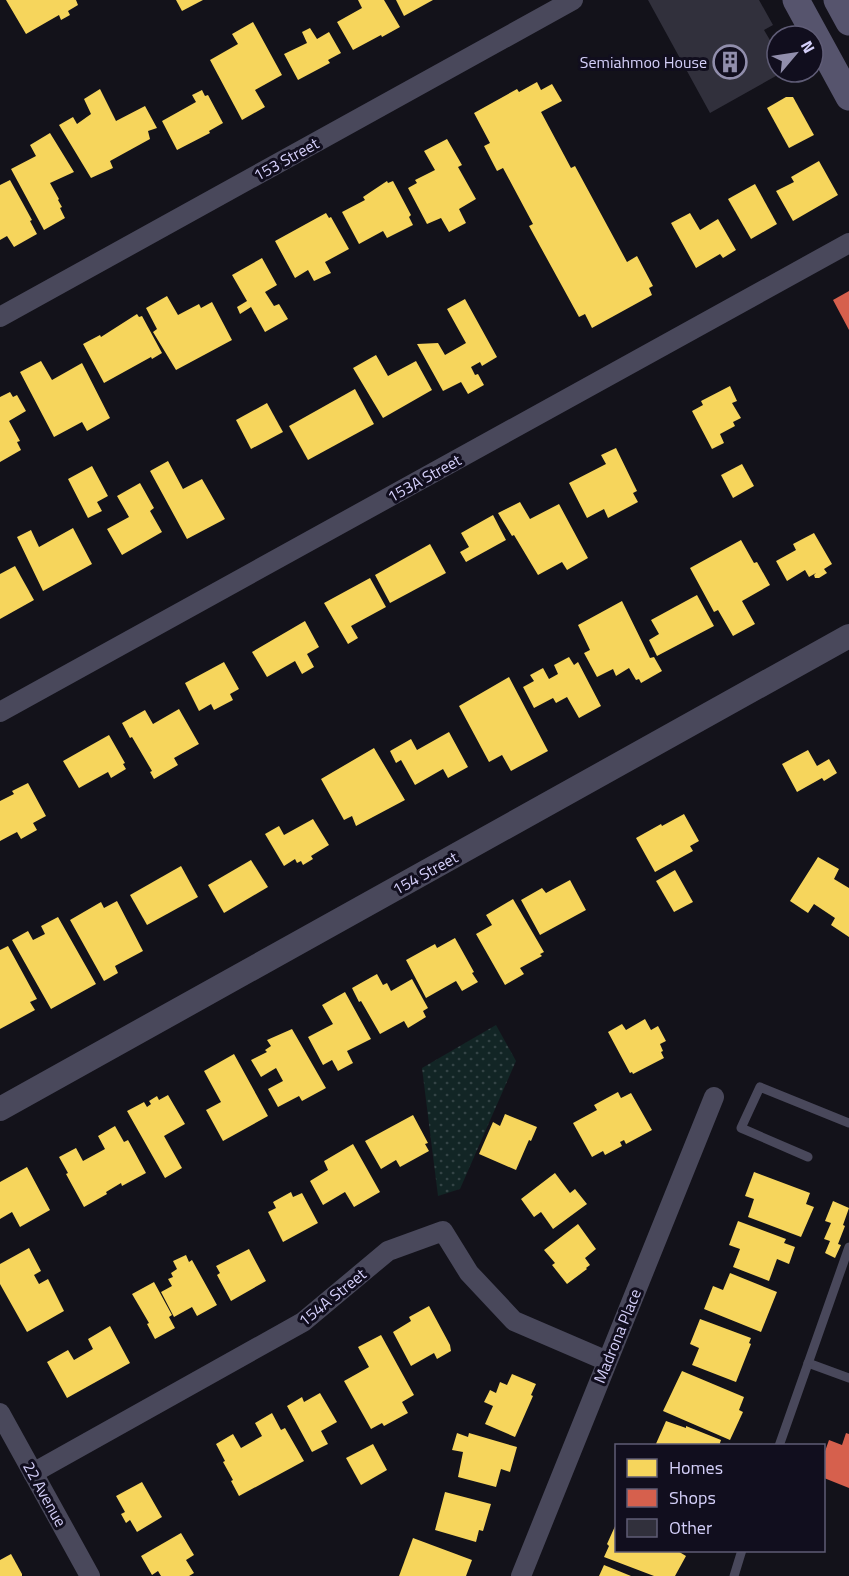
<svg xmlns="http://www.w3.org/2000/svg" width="849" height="1576" font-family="'Titillium Web',sans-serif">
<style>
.green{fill:url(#green-dots)}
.homes{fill:#f6d55c}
.shops{fill:#d6604d}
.building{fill:#31303c}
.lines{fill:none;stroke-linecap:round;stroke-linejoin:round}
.service{stroke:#49485b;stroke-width:9}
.minor{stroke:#49485b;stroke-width:20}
.tertiary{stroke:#49485b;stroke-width:24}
.secondary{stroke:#56546d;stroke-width:27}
.labels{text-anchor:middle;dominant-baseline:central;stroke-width:6;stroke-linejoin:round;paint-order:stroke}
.poi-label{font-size:16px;fill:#d5d0fa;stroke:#110e1e;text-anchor:end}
.street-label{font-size:16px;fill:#d5d0fa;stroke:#110e1e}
</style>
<defs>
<pattern id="green-dots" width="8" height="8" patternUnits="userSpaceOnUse" patternTransform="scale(1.5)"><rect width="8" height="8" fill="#122525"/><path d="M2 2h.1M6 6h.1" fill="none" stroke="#344446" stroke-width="1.8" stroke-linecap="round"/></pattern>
</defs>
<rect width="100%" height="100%" fill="#13121a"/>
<polygon class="green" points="496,1025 516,1061 460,1189 438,1196 422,1068"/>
<g class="homes">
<polygon points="6,0 76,0 78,5 68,11 70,15 61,20 59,15 26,34"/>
<polygon points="176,0 203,0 182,11"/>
<polygon points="358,0 384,0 400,27 382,37 381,35 353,50 337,22 362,8"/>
<polygon points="396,0 433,0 404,16"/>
<polygon points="253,22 282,75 255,90 265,107 242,120 210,60 238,44 232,34"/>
<polygon points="310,28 317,39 329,32 341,53 328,60 330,63 298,80 284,54 307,43 302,32"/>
<polygon points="537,82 541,90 552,84 562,101 541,112 571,168 575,166 627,262 637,256 653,286 649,288 652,295 592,328 585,314 579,317 529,226 533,224 503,168 497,171 484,146 490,143 474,113 517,89 519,92"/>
<polygon points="100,89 116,121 145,106 157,128 148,131 150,139 110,161 113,168 91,178 59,125 73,117 77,124 91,114 84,99"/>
<polygon points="202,90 205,96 208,95 223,123 209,131 210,133 177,150 162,121 196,102 192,95"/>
<polygon points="786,97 793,97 814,135 789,148 767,108"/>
<polygon points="50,133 74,172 50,183 59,199 58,200 62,207 60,208 65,218 44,230 11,169 36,156 30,145"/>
<polygon points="447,139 462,165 458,167 476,199 459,209 466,223 449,232 441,218 427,224 408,188 417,183 415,180 435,170 424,151"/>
<polygon points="819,161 838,195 793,221 776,191 794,182 791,177"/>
<polygon points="10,180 32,220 30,221 37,234 14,247 7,236 0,240 0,185"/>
<polygon points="387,181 388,183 393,181 411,215 409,217 413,225 387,238 383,231 359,244 342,212 365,200 363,197"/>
<polygon points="755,184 777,224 751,239 728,199"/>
<polygon points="326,213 329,218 331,217 349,249 325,262 331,273 314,281 308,270 295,278 275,241"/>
<polygon points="690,213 700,230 718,219 736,250 723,258 720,254 696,268 671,223"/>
<polygon points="262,258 277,285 265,292 274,306 279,304 288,319 265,332 251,307 240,314 237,307 247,301 232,275"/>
<polygon points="167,296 178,315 199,304 201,308 212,302 232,340 176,370 153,332 157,329 146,308"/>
<polygon points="465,299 497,357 482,366 480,362 471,367 475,375 478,374 484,385 468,394 461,382 443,391 417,344 438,343 445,355 466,343 447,309"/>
<polygon points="137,314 139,317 142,316 162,353 152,359 151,357 104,383 83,344 100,335 101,337"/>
<polygon points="376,355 388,376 416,361 432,390 383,418 353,368"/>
<polygon points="41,361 52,380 82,363 110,418 87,431 82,422 54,437 20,372"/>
<polygon points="730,386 737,401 732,403 741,418 733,422 735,426 720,434 724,443 712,449 692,411 703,405 701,401"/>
<polygon points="355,389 374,424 308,460 289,426"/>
<polygon points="10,392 13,397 17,395 26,411 9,421 20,441 17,442 21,450 0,462 0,397"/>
<polygon points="267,403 283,432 251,449 236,420"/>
<polygon points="616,448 637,491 633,493 638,502 608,518 604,509 587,518 569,483 606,464 601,455"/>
<polygon points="168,461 183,489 202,479 225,519 187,539 150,471"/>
<polygon points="742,464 754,486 733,498 721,475"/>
<polygon points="92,466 108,496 97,502 102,511 88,518 68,479"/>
<polygon points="140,483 154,508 150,511 162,532 122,555 107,529 129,517 117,496"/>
<polygon points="520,502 530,519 559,504 588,558 567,570 562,562 538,575 514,535 512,536 498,513"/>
<polygon points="493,515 506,540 466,562 460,552 469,547 461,533"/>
<polygon points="73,528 92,564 43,591 17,537 31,530 39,547"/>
<polygon points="814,533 832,564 824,569 827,573 819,578 815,578 814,575 816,573 809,577 805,570 787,581 776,561 796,550 793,544"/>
<polygon points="741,540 754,563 757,562 770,585 742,601 755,624 733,636 718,610 714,612 690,568"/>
<polygon points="430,544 446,573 390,603 375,575"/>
<polygon points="15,566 34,600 0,619 0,574"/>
<polygon points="370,578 386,607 351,626 358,638 348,644 324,603"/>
<polygon points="697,595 714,626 657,656 649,640 659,634 651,620"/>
<polygon points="622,601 650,658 654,657 662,671 641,683 639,679 636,680 629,668 616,676 613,669 597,677 584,653 590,650 578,625"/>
<polygon points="305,621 319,647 307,654 314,667 302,674 295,661 267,677 252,652"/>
<polygon points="569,657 574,665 578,662 601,706 579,718 567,697 556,703 553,698 534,708 523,687 534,681 530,675 543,668 549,679 558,674 554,665"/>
<polygon points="224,662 239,689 230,694 233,700 214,710 211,704 199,711 185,683"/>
<polygon points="509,677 548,751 511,771 502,755 489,762 459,706"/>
<polygon points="179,709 199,744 174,758 178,765 154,779 150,772 152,771 132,737 130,738 122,723 145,710 153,724"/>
<polygon points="449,732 468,767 448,778 443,769 415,785 401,760 396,763 390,751 411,739 417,750"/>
<polygon points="109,735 125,763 123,764 126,769 111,778 108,772 79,788 63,761"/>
<polygon points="374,748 405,800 356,826 352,816 344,820 321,779"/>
<polygon points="808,750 817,766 829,759 837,773 824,781 822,778 797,792 782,764"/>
<polygon points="28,783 46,816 33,823 37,830 21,839 17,832 0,841 0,801 14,794 12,791"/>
<polygon points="684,814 699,841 690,846 693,851 655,872 636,838 661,824 662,826"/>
<polygon points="313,819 329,845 311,856 313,859 303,865 301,861 297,863 295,859 284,866 265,834 279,826 284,835"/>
<polygon points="818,857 839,869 834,879 849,888 849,937 831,925 835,918 814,904 808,913 790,901"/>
<polygon points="251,860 268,887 224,913 208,885"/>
<polygon points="181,866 198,897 147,925 130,895"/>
<polygon points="675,870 693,902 674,912 656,881"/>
<polygon points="570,880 586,910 540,935 521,900 542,888 546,893"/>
<polygon points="513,899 544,952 540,954 542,956 520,968 524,974 505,985 476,934 492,925 486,915"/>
<polygon points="117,901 143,951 115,966 118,973 104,981 70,920 101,902 104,908"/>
<polygon points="58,917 96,984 51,1009 12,940 28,931 33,940 45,934 41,926"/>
<polygon points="455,938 474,972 472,973 478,982 462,991 456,981 426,998 406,960 435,944 437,948"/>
<polygon points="8,946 37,999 30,1002 35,1010 0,1029 0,950"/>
<polygon points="377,974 383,985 387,983 391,991 412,979 428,1008 423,1011 426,1017 408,1028 404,1021 380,1034 361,1001 359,1002 352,988"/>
<polygon points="345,992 371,1039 347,1051 353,1063 338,1071 332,1060 323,1065 308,1037 333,1024 322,1005"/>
<polygon points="645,1019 651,1030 658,1026 666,1041 660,1044 663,1051 661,1052 664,1058 633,1074 632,1072 630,1073 608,1032 622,1024 626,1030"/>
<polygon points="292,1029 326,1088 302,1101 299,1096 278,1107 268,1089 283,1081 276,1068 261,1077 251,1060 267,1052 265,1050 271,1046 267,1040"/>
<polygon points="234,1054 268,1116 223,1141 206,1110 221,1102 204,1071"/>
<polygon points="618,1092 621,1098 631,1093 652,1130 626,1144 624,1140 620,1142 622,1146 605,1155 603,1151 592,1157 573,1123 597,1110 594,1105"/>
<polygon points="168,1095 185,1124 164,1136 182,1168 165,1178 127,1111 144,1102 147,1107 151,1104 149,1101 157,1096 159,1100"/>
<polygon points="505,1114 537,1127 531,1141 529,1140 516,1170 479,1154 493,1122 500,1126"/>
<polygon points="413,1115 428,1143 425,1144 429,1151 400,1167 396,1160 381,1169 365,1141"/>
<polygon points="115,1126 124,1142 128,1140 146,1173 122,1186 121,1183 106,1192 107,1194 84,1207 66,1174 68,1173 59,1157 76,1148 83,1161 105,1149 98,1136"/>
<polygon points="353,1144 380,1192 354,1207 345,1192 323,1205 310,1181 328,1170 324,1161"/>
<polygon points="27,1167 50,1210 20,1227 12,1212 0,1219 0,1182"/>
<polygon points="754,1172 810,1193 806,1204 814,1207 801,1237 748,1217 754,1199 745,1196"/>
<polygon points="555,1173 570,1193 575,1189 587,1204 553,1229 541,1212 534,1217 521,1199"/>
<polygon points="291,1192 293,1197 302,1193 318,1223 283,1242 268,1212 276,1208 273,1202"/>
<polygon points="833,1201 849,1208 843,1225 845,1226 838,1244 841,1245 835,1258 825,1253 830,1241 824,1239 831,1223 825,1221"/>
<polygon points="738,1221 786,1239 784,1243 795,1247 789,1264 777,1259 769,1281 733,1267 740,1249 729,1245"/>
<polygon points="578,1224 596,1249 585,1258 590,1265 586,1268 587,1269 567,1284 552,1265 555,1263 544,1250"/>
<polygon points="29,1248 41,1271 34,1275 39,1284 48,1279 64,1311 27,1332 0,1284 0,1264"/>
<polygon points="249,1249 266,1281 231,1301 217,1275 220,1273 216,1266"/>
<polygon points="186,1255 189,1262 192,1260 217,1305 197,1316 192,1307 174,1317 161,1292 172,1286 168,1279 173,1277 171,1273 177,1269 173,1261"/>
<polygon points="730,1273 777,1292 761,1332 704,1309 713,1286 723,1290"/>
<polygon points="154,1282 172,1315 169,1317 175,1328 155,1339 147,1324 149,1323 132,1294"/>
<polygon points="429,1306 450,1345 451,1351 437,1359 434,1353 411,1366 393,1332 411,1321 409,1317"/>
<polygon points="700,1319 751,1338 749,1343 751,1344 736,1382 692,1365 699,1348 690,1344"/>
<polygon points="110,1326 130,1363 67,1398 47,1362 68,1350 74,1360 93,1349 88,1339"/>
<polygon points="381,1335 414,1395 402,1402 408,1413 384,1426 382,1423 371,1429 344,1381 369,1367 358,1347"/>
<polygon points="682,1371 744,1397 739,1410 743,1412 730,1440 663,1411"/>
<polygon points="512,1374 536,1384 531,1395 533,1396 515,1437 485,1424 493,1406 484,1402 490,1390 496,1393 500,1382 507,1385"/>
<polygon points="320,1393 337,1422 321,1431 328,1444 312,1452 287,1406 302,1397 304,1402"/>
<polygon points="272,1413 281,1430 285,1428 304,1461 239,1496 231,1481 233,1480 223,1462 225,1461 216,1444 233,1434 241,1448 262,1436 255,1423"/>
<polygon points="666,1421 686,1428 686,1426 721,1440 719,1446 655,1446"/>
<polygon points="457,1433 468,1437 469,1433 517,1447 510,1472 501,1469 496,1487 458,1477 463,1452 452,1450"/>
<polygon points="373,1444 387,1470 361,1485 346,1458"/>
<polygon points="142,1482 162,1517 137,1532 130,1520 126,1523 121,1514 125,1512 116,1496"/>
<polygon points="445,1492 491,1504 483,1531 479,1530 476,1542 435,1530"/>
<polygon points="616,1524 616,1550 676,1550 686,1556 675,1576 654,1576 604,1557 609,1546 607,1544"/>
<polygon points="181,1533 194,1555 186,1560 194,1573 189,1576 161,1576 158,1571 152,1575 141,1556"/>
<polygon points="413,1538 472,1560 466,1576 399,1576"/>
<polygon points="11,1554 22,1574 22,1576 0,1576 0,1560"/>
<polygon points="604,1565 631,1576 599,1576"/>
</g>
<g class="shops">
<polygon points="849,291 849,330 833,300"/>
<polygon points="846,1433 849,1434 849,1488 824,1478 824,1454 829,1440 842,1445"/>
</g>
<polygon class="building" points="648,0 759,0 773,25 764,30 777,52 777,72 783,72 710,113"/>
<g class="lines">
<g class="service">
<polyline points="808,1157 741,1128 760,1087 849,1123"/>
<polyline points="808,1363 849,1378"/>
<polyline points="779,1446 849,1247"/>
<polyline points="734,1576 742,1550"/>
</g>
<g class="minor">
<polyline points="0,317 573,0"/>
<polyline points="0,712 849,243"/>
<polyline points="0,1413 90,1576"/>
<polyline points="33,1473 303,1322 388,1251 443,1231 469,1273 514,1321 607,1361"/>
<polyline points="521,1576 714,1097"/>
</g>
<polyline class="tertiary" points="0,1109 849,636"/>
<g class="secondary">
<polyline points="796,0 849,97"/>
<polyline points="837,0 849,22"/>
</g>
</g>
<defs>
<symbol id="building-ring" viewBox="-11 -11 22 22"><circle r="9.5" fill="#110e1e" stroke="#918eac" stroke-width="1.5"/><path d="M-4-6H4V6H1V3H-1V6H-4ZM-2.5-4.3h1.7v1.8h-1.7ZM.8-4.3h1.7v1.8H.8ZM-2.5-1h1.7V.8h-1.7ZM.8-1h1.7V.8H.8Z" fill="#918eac"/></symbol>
</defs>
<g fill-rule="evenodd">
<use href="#building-ring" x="711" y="43" width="38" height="38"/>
</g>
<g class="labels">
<g class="poi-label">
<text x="707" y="62">Semiahmoo House</text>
</g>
<g class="street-label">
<text transform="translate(286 159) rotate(-29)">153 Street</text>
<text transform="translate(424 478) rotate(-29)">153A Street</text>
<text transform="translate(425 873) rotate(-29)">154 Street</text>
<text transform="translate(332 1297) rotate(-39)">154A Street</text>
<text transform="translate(617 1336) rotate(-68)">Madrona Place</text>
<text transform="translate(45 1494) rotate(61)">22 Avenue</text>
</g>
</g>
<rect x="615" y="1444" width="210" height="108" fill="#110e1e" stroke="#5f5c76" stroke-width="1.5"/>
<rect x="627" y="1459" width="30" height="18" fill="#f6d55c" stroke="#5f5c76" stroke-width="1.5"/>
<text x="669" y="1474" font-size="18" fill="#d5d0fa">Homes</text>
<rect x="627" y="1489" width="30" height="18" fill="#d6604d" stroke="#5f5c76" stroke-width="1.5"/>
<text x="669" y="1504" font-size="18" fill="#d5d0fa">Shops</text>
<rect x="627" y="1519" width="30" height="18" fill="#31303c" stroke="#5f5c76" stroke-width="1.5"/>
<text x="669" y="1534" font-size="18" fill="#d5d0fa">Other</text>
<g transform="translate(795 54) rotate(61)"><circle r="28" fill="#110e1e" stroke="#5f5c76" stroke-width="1.5"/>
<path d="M0-4.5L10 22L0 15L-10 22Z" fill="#918eac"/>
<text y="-9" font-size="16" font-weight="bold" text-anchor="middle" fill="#d5d0fa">N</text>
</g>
</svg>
